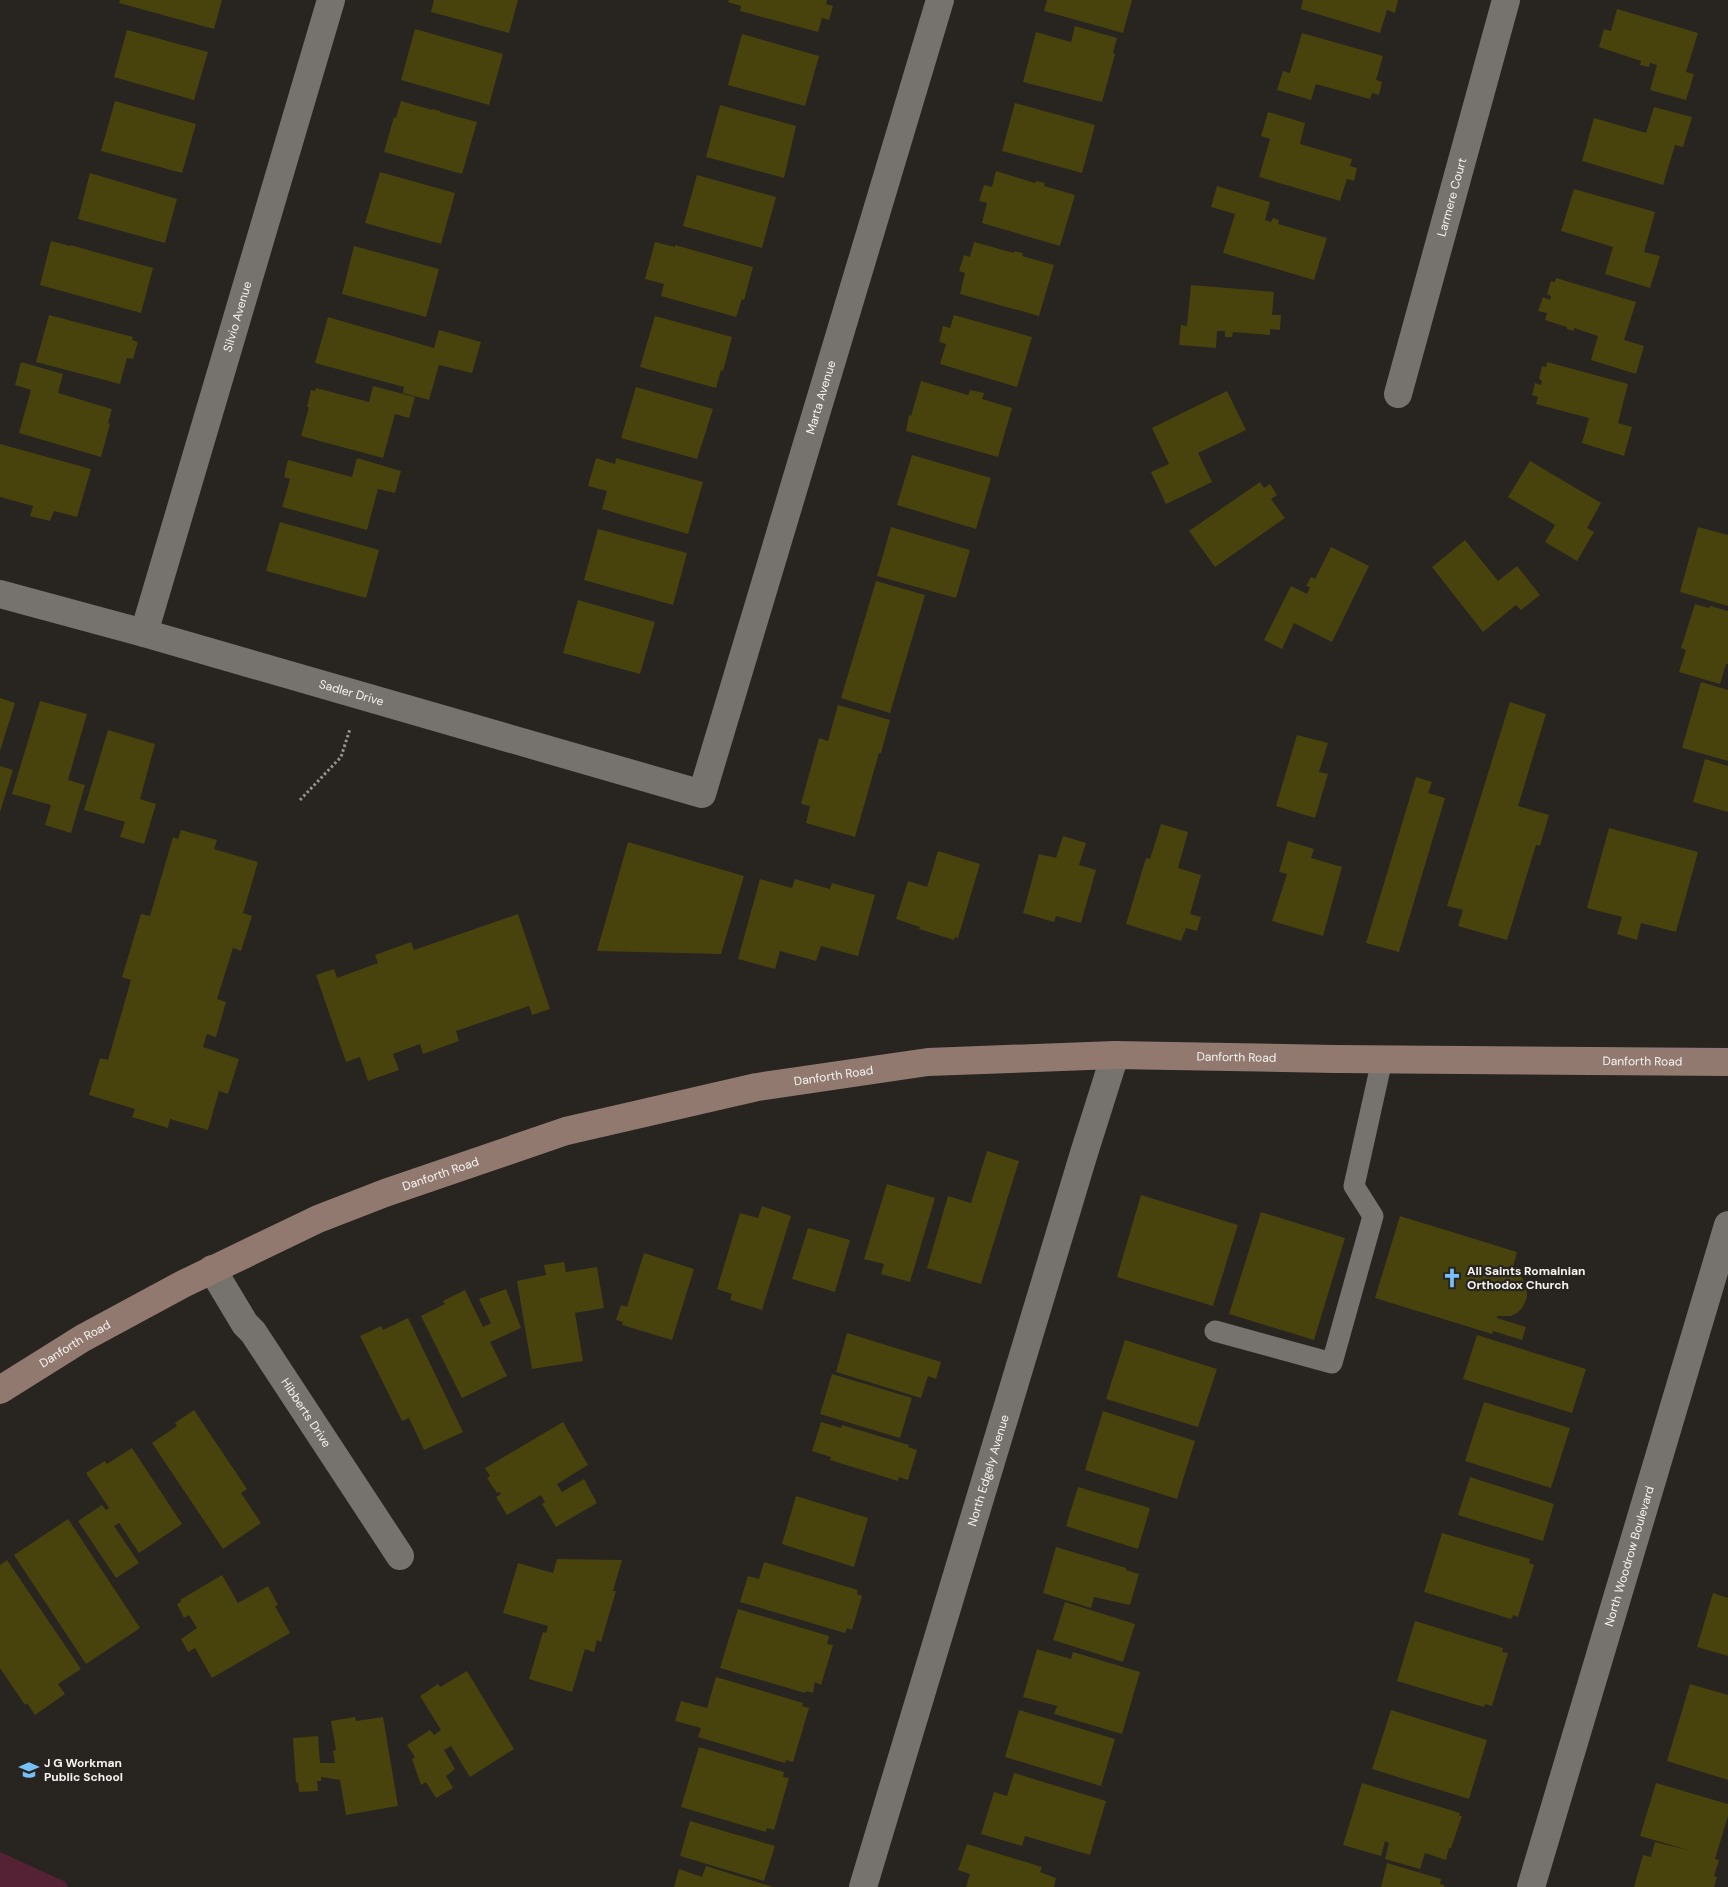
<svg xmlns="http://www.w3.org/2000/svg" width="1728" height="1887" font-family="'DM Sans',sans-serif">
<style>
.green{fill:#552134}
.building{fill:#48420d}
.lines{fill:none;stroke-linecap:round;stroke-linejoin:round}
.path{stroke:#969390;stroke-width:3;stroke-dasharray:2.5 2.5;stroke-linecap:butt}
.service{stroke:#76726d;stroke-width:21}
.minor{stroke:#76726d;stroke-width:28}
.secondary{stroke:#917970;stroke-width:28}
.labels{text-anchor:middle;dominant-baseline:central;stroke-width:4.5;stroke-linejoin:round;paint-order:stroke}
.street-label{font-size:12px;fill:#f6f4f1;stroke:#282420}
.poi-label{font-size:12px;font-weight:bold;fill:#f6f4f1;stroke:#282420;text-anchor:start}
</style>
<rect width="100%" height="100%" fill="#282420"/>
<polygon class="green" points="0,1852 66,1882 68,1887 0,1887"/>
<g class="building">
<polygon points="120,0 222,0 214,29 119,3"/>
<polygon points="434,0 518,0 509,33 431,12"/>
<polygon points="729,0 827,0 826,4 833,6 829,20 822,18 818,32 740,11 741,6 728,2"/>
<polygon points="1047,0 1132,0 1123,33 1044,11"/>
<polygon points="1303,0 1398,0 1395,13 1387,10 1380,33 1301,9"/>
<polygon points="1617,9 1698,33 1686,72 1694,74 1686,100 1650,90 1657,65 1650,63 1649,67 1640,65 1641,61 1599,47 1604,29 1611,31"/>
<polygon points="1075,26 1117,38 1113,53 1115,54 1102,102 1023,82 1036,32 1071,42"/>
<polygon points="415,29 503,54 489,105 401,80"/>
<polygon points="127,30 208,52 194,100 114,77"/>
<polygon points="1302,33 1383,56 1376,80 1382,82 1379,95 1372,93 1370,99 1316,84 1311,100 1277,90 1283,71 1290,73"/>
<polygon points="742,34 819,56 805,106 728,85"/>
<polygon points="115,101 196,124 182,173 101,151"/>
<polygon points="401,101 432,110 432,109 440,111 440,112 477,122 462,174 384,152 394,117 396,118"/>
<polygon points="1015,103 1095,125 1082,173 1002,151"/>
<polygon points="720,105 796,126 784,178 706,157"/>
<polygon points="1654,107 1692,117 1683,147 1675,145 1663,185 1582,161 1594,118 1646,133"/>
<polygon points="1268,112 1305,123 1300,144 1352,159 1350,166 1357,168 1354,181 1347,179 1340,201 1259,177 1270,139 1261,136"/>
<polygon points="996,171 1035,183 1036,181 1045,183 1044,186 1075,195 1060,246 982,223 987,203 979,201 984,185 992,187"/>
<polygon points="380,172 455,193 441,244 365,223"/>
<polygon points="90,173 177,199 165,243 78,219"/>
<polygon points="697,175 776,197 762,248 683,226"/>
<polygon points="1217,186 1270,202 1265,220 1271,222 1273,218 1279,220 1278,224 1327,238 1314,280 1223,253 1235,214 1211,207"/>
<polygon points="1574,189 1655,212 1644,252 1660,256 1650,288 1605,274 1613,247 1561,231"/>
<polygon points="51,241 70,246 70,245 153,268 141,313 40,285"/>
<polygon points="655,242 675,247 675,245 753,267 744,300 742,299 736,317 661,296 664,284 645,279"/>
<polygon points="974,242 1014,253 1014,251 1023,253 1022,256 1054,265 1039,316 960,294 965,273 959,271 964,255 970,257"/>
<polygon points="354,246 439,269 426,317 342,294"/>
<polygon points="1556,278 1636,302 1624,340 1644,346 1636,374 1591,360 1598,336 1574,328 1574,331 1567,329 1567,327 1545,320 1547,313 1538,311 1543,297 1550,300 1551,296 1547,294 1551,281 1555,282"/>
<polygon points="1191,285 1274,292 1272,315 1281,315 1280,330 1270,329 1270,335 1233,332 1232,337 1225,337 1225,331 1217,331 1216,348 1179,345 1181,325 1187,326"/>
<polygon points="49,315 133,337 132,340 138,342 133,359 127,358 120,384 36,362"/>
<polygon points="954,315 1032,337 1017,387 940,364 946,344 939,342 943,326 950,328"/>
<polygon points="655,316 732,337 723,371 721,370 716,388 640,367"/>
<polygon points="328,317 434,348 439,330 481,342 472,373 439,365 429,400 403,393 404,387 315,363"/>
<polygon points="21,362 63,374 58,393 112,409 108,423 110,424 101,457 19,433 31,390 15,385"/>
<polygon points="1547,362 1628,384 1618,423 1632,427 1624,456 1582,443 1589,418 1536,404 1538,397 1532,395 1535,383 1541,385 1542,381 1539,379 1542,366 1546,367"/>
<polygon points="921,381 968,395 970,390 984,393 982,399 1012,408 998,457 906,431 909,415 911,416"/>
<polygon points="373,386 415,397 409,418 395,414 383,458 301,436 309,407 307,407 311,390 315,391 316,388 369,402"/>
<polygon points="636,387 713,409 697,459 621,438"/>
<polygon points="1227,391 1246,430 1198,453 1212,482 1166,504 1151,472 1169,464 1152,428"/>
<polygon points="0,444 91,469 77,517 54,511 50,521 30,516 33,506 0,497"/>
<polygon points="912,455 991,478 976,529 897,505"/>
<polygon points="357,458 401,471 395,493 378,489 367,530 282,507 290,479 284,477 288,460 352,477"/>
<polygon points="596,458 615,464 616,458 703,482 688,534 602,509 607,491 588,486"/>
<polygon points="1530,461 1601,503 1587,528 1594,532 1577,561 1545,542 1555,525 1508,497"/>
<polygon points="1260,482 1264,488 1270,484 1277,495 1271,499 1285,518 1215,567 1189,531"/>
<polygon points="280,522 379,550 366,598 266,571"/>
<polygon points="891,527 970,550 956,598 877,576"/>
<polygon points="1698,527 1728,535 1728,606 1680,592"/>
<polygon points="598,529 687,553 673,605 584,580"/>
<polygon points="1465,540 1498,581 1517,566 1540,595 1521,610 1516,605 1483,632 1432,567"/>
<polygon points="1331,547 1369,566 1332,642 1294,623 1282,649 1264,640 1291,586 1307,594 1310,587 1306,586 1311,577 1315,579"/>
<polygon points="876,581 925,595 890,713 841,698"/>
<polygon points="578,600 655,622 640,674 563,653"/>
<polygon points="1695,604 1709,608 1710,606 1728,611 1728,664 1726,664 1720,684 1679,672 1686,650 1681,648"/>
<polygon points="1701,682 1728,690 1728,761 1682,748"/>
<polygon points="0,698 15,703 0,751"/>
<polygon points="40,701 87,714 68,780 85,785 71,833 45,825 51,805 12,794"/>
<polygon points="1510,702 1546,714 1518,806 1549,815 1540,846 1536,845 1507,940 1458,926 1463,910 1447,906"/>
<polygon points="838,705 890,720 881,753 879,753 855,837 806,823 810,806 801,804 819,738 828,741"/>
<polygon points="108,730 155,744 140,799 156,804 144,844 120,837 125,822 84,810"/>
<polygon points="1297,735 1328,743 1319,772 1328,774 1315,818 1276,806"/>
<polygon points="1705,759 1728,766 1728,812 1693,802"/>
<polygon points="0,766 13,770 0,812"/>
<polygon points="1416,777 1432,782 1428,793 1445,798 1399,952 1366,943"/>
<polygon points="1161,824 1188,832 1178,868 1201,875 1190,914 1201,917 1197,931 1186,928 1181,941 1126,924 1146,858 1150,859"/>
<polygon points="1609,828 1698,852 1676,932 1641,923 1637,940 1617,934 1622,917 1587,908"/>
<polygon points="181,830 217,840 214,849 258,862 243,913 252,916 241,951 233,948 217,999 226,1002 216,1037 207,1034 203,1047 239,1059 228,1094 219,1091 208,1130 170,1119 168,1128 132,1117 135,1109 89,1095 100,1058 108,1060 131,980 122,977 141,914 150,916 173,837 178,839"/>
<polygon points="1063,836 1086,843 1079,865 1096,870 1081,923 1056,916 1054,922 1023,913 1039,854 1056,858"/>
<polygon points="1288,841 1314,849 1311,858 1342,867 1323,936 1272,921 1287,874 1279,872"/>
<polygon points="628,842 744,876 721,954 597,951"/>
<polygon points="938,851 980,864 958,938 955,937 954,940 919,929 920,927 896,919 908,881 927,887"/>
<polygon points="760,879 792,888 795,879 830,889 832,883 875,895 858,956 821,946 816,961 780,951 775,969 738,959"/>
<polygon points="518,914 550,1009 532,1015 529,1006 456,1031 459,1041 423,1054 420,1044 393,1054 399,1070 368,1081 360,1057 346,1062 316,975 334,969 337,978 378,963 375,955 411,942 414,950"/>
<polygon points="987,1151 1019,1161 981,1284 927,1268 948,1196 971,1203"/>
<polygon points="887,1184 935,1198 910,1282 881,1274 884,1264 864,1259"/>
<polygon points="1141,1195 1238,1225 1213,1306 1117,1277"/>
<polygon points="762,1206 791,1216 762,1310 730,1300 732,1294 717,1289 740,1213 758,1218"/>
<polygon points="1261,1212 1345,1238 1314,1340 1229,1314"/>
<polygon points="1400,1216 1517,1252 1512,1270 1519,1274 1526,1283 1527,1297 1523,1307 1517,1313 1511,1316 1497,1316 1497,1318 1526,1327 1522,1340 1493,1331 1492,1334 1375,1298"/>
<polygon points="808,1228 850,1240 835,1292 792,1279"/>
<polygon points="644,1253 694,1269 672,1340 622,1325 623,1322 616,1320 621,1305 627,1307"/>
<polygon points="564,1262 566,1272 597,1267 604,1308 575,1313 583,1361 532,1369 517,1281 546,1275 544,1265"/>
<polygon points="506,1289 521,1328 490,1342 507,1376 462,1398 421,1316 445,1304 443,1301 465,1290 483,1327 491,1323 479,1299"/>
<polygon points="408,1318 463,1432 424,1450 409,1418 402,1421 360,1336 381,1326 383,1330"/>
<polygon points="847,1333 941,1362 936,1379 928,1376 921,1398 836,1372"/>
<polygon points="1477,1335 1586,1369 1572,1413 1463,1379"/>
<polygon points="1125,1340 1217,1369 1198,1427 1106,1399"/>
<polygon points="832,1374 912,1398 900,1438 820,1414"/>
<polygon points="1484,1402 1570,1428 1551,1488 1465,1461"/>
<polygon points="194,1410 247,1489 241,1493 261,1523 223,1549 152,1443 177,1426 175,1423"/>
<polygon points="1103,1411 1195,1441 1177,1499 1085,1470"/>
<polygon points="563,1422 588,1465 557,1484 562,1492 584,1479 597,1503 556,1527 542,1504 545,1502 541,1495 507,1515 496,1497 501,1494 499,1492 497,1493 487,1478 490,1476 485,1468"/>
<polygon points="821,1422 841,1428 842,1425 909,1445 908,1447 917,1450 908,1480 899,1477 898,1481 830,1460 831,1457 812,1451"/>
<polygon points="132,1448 182,1524 139,1553 119,1523 114,1526 139,1563 116,1578 78,1521 102,1505 106,1510 109,1508 86,1473 105,1461 107,1464"/>
<polygon points="1470,1477 1554,1504 1543,1541 1458,1515"/>
<polygon points="1078,1487 1150,1508 1138,1549 1066,1526"/>
<polygon points="796,1496 868,1518 854,1567 782,1544"/>
<polygon points="68,1519 140,1628 86,1664 14,1555"/>
<polygon points="1442,1533 1530,1559 1529,1563 1534,1565 1518,1617 1513,1615 1511,1619 1424,1592"/>
<polygon points="1056,1547 1126,1568 1126,1570 1139,1574 1130,1605 1094,1597 1091,1608 1043,1593"/>
<polygon points="557,1559 622,1560 613,1591 616,1591 601,1642 597,1640 594,1652 585,1649 572,1692 529,1679 543,1632 546,1633 548,1626 503,1613 518,1563 553,1573"/>
<polygon points="7,1560 81,1669 58,1684 65,1694 35,1715 27,1703 25,1705 0,1668 0,1565"/>
<polygon points="764,1562 858,1590 857,1594 862,1596 852,1630 847,1628 845,1633 740,1602 748,1576 759,1579"/>
<polygon points="222,1575 238,1603 268,1586 278,1605 275,1606 290,1633 212,1678 195,1648 188,1652 181,1639 197,1628 189,1615 184,1618 177,1604 182,1601 180,1600"/>
<polygon points="1713,1593 1728,1598 1728,1656 1697,1647"/>
<polygon points="1065,1602 1135,1624 1123,1662 1053,1640"/>
<polygon points="738,1609 829,1636 827,1644 833,1645 821,1685 815,1682 813,1693 806,1691 805,1693 720,1668"/>
<polygon points="1415,1621 1503,1648 1502,1652 1508,1653 1492,1706 1485,1704 1484,1707 1397,1681"/>
<polygon points="1037,1649 1071,1659 1073,1652 1140,1672 1122,1734 1054,1714 1057,1706 1023,1697"/>
<polygon points="467,1671 514,1749 470,1777 451,1746 444,1750 455,1769 446,1776 453,1788 436,1798 426,1782 421,1785 412,1759 415,1757 407,1745 430,1730 434,1735 441,1730 420,1696 438,1684 440,1687"/>
<polygon points="716,1677 803,1703 802,1706 809,1708 793,1762 786,1760 785,1763 698,1737 701,1728 675,1721 681,1701 707,1708"/>
<polygon points="1690,1684 1728,1695 1728,1780 1667,1761"/>
<polygon points="1019,1710 1115,1739 1101,1786 1005,1757"/>
<polygon points="1391,1710 1487,1740 1469,1799 1372,1769"/>
<polygon points="355,1717 356,1721 383,1717 398,1806 346,1815 340,1780 321,1777 321,1781 317,1781 318,1791 299,1792 298,1782 296,1783 293,1738 318,1736 320,1763 335,1763 333,1751 336,1750 331,1721"/>
<polygon points="699,1747 784,1772 783,1777 789,1778 774,1830 767,1828 766,1832 681,1807"/>
<polygon points="1014,1773 1106,1801 1090,1855 1025,1836 1022,1846 981,1834 994,1792 1007,1796"/>
<polygon points="1362,1783 1460,1813 1459,1816 1462,1816 1451,1848 1449,1848 1446,1860 1425,1853 1420,1869 1385,1859 1389,1843 1385,1841 1381,1856 1343,1845"/>
<polygon points="1656,1783 1728,1804 1728,1816 1715,1859 1719,1860 1714,1876 1717,1877 1714,1887 1634,1887 1643,1855 1651,1857 1655,1842 1692,1851 1640,1836"/>
<polygon points="690,1821 775,1846 764,1881 680,1856"/>
<polygon points="967,1844 1042,1867 1040,1872 1056,1878 1054,1887 966,1887 970,1874 958,1870"/>
<polygon points="1387,1863 1441,1879 1440,1884 1444,1885 1444,1887 1381,1887"/>
<polygon points="706,1866 773,1887 674,1887 679,1869 702,1877"/>
</g>
<g class="lines">
<polyline class="path" points="300,800 341,757 350,729"/>
<polyline class="service" points="1215,1331 1332,1363 1373,1216 1354,1186 1382,1060"/>
<g class="minor">
<path id="s1" d="M1398,394L1506,0"/>
<path id="s2" d="M0,594L144,633L702,794L940,0"/>
<path id="s3" d="M144,633L331,0"/>
<path id="s4" d="M212,1269L245,1324L253,1332L400,1556"/>
<path id="s5" d="M863,1887L1084,1153L1115,1055"/>
<path id="s6" d="M1531,1887L1728,1225"/>
</g>
<path class="secondary" id="s7" d="M0,1390L83,1338L183,1284L318,1219L385,1193L566,1131L757,1087L928,1062L1115,1055L1335,1059L1728,1062"/>
</g>
<defs>
<symbol id="church-bare" viewBox="-9 -9 18 18"><path d="M-1.2-6h2.4v3.5h3.3v2.4h-3.3V6h-2.4V-.1h-3.3v-2.4h3.3Z" fill="#76c0f7" stroke="#282420" stroke-width="2.5" paint-order="stroke"/></symbol>
<symbol id="school-bare" viewBox="-9 -9 18 18"><path d="M0-5L7-2L0 1L-7-2ZM-4 1L0 2.5L4 1V4Q0 6-4 4Z" fill="#76c0f7" stroke="#282420" stroke-width="2.5" paint-order="stroke"/></symbol>
</defs>
<g fill-rule="evenodd">
<use href="#church-bare" x="1438" y="1264" width="28" height="28"/>
<use href="#school-bare" x="15" y="1756" width="28" height="28"/>
</g>
<g class="labels">
<g class="street-label">
<text stroke="none"><textPath href="#s1" startOffset="204">Larmere Court</textPath></text>
<text stroke="none"><textPath href="#s3" startOffset="330">Silvio Avenue</textPath></text>
<text stroke="none"><textPath href="#s2" startOffset="1144">Marta Avenue</textPath></text>
<text stroke="none"><textPath href="#s2" startOffset="365">Sadler Drive</textPath></text>
<text stroke="none"><textPath href="#s7" startOffset="1302">Danforth Road</textPath></text>
<text stroke="none"><textPath href="#s7" startOffset="1708">Danforth Road</textPath></text>
<text stroke="none"><textPath href="#s7" startOffset="898">Danforth Road</textPath></text>
<text stroke="none"><textPath href="#s7" startOffset="492">Danforth Road</textPath></text>
<text stroke="none"><textPath href="#s7" startOffset="88">Danforth Road</textPath></text>
<text stroke="none"><textPath href="#s4" startOffset="172">Hibberts Drive</textPath></text>
<text stroke="none"><textPath href="#s5" startOffset="435">North Edgely Avenue</textPath></text>
<text stroke="none"><textPath href="#s6" startOffset="345">North Woodrow Boulevard</textPath></text>
</g>
<g class="poi-label">
<text x="1467" y="1271">All Saints Romainian<tspan x="1467" dy="14">Orthodox Church</tspan></text>
<text x="44" y="1763">J G Workman<tspan x="44" dy="14">Public School</tspan></text>
</g>
</g>
</svg>
